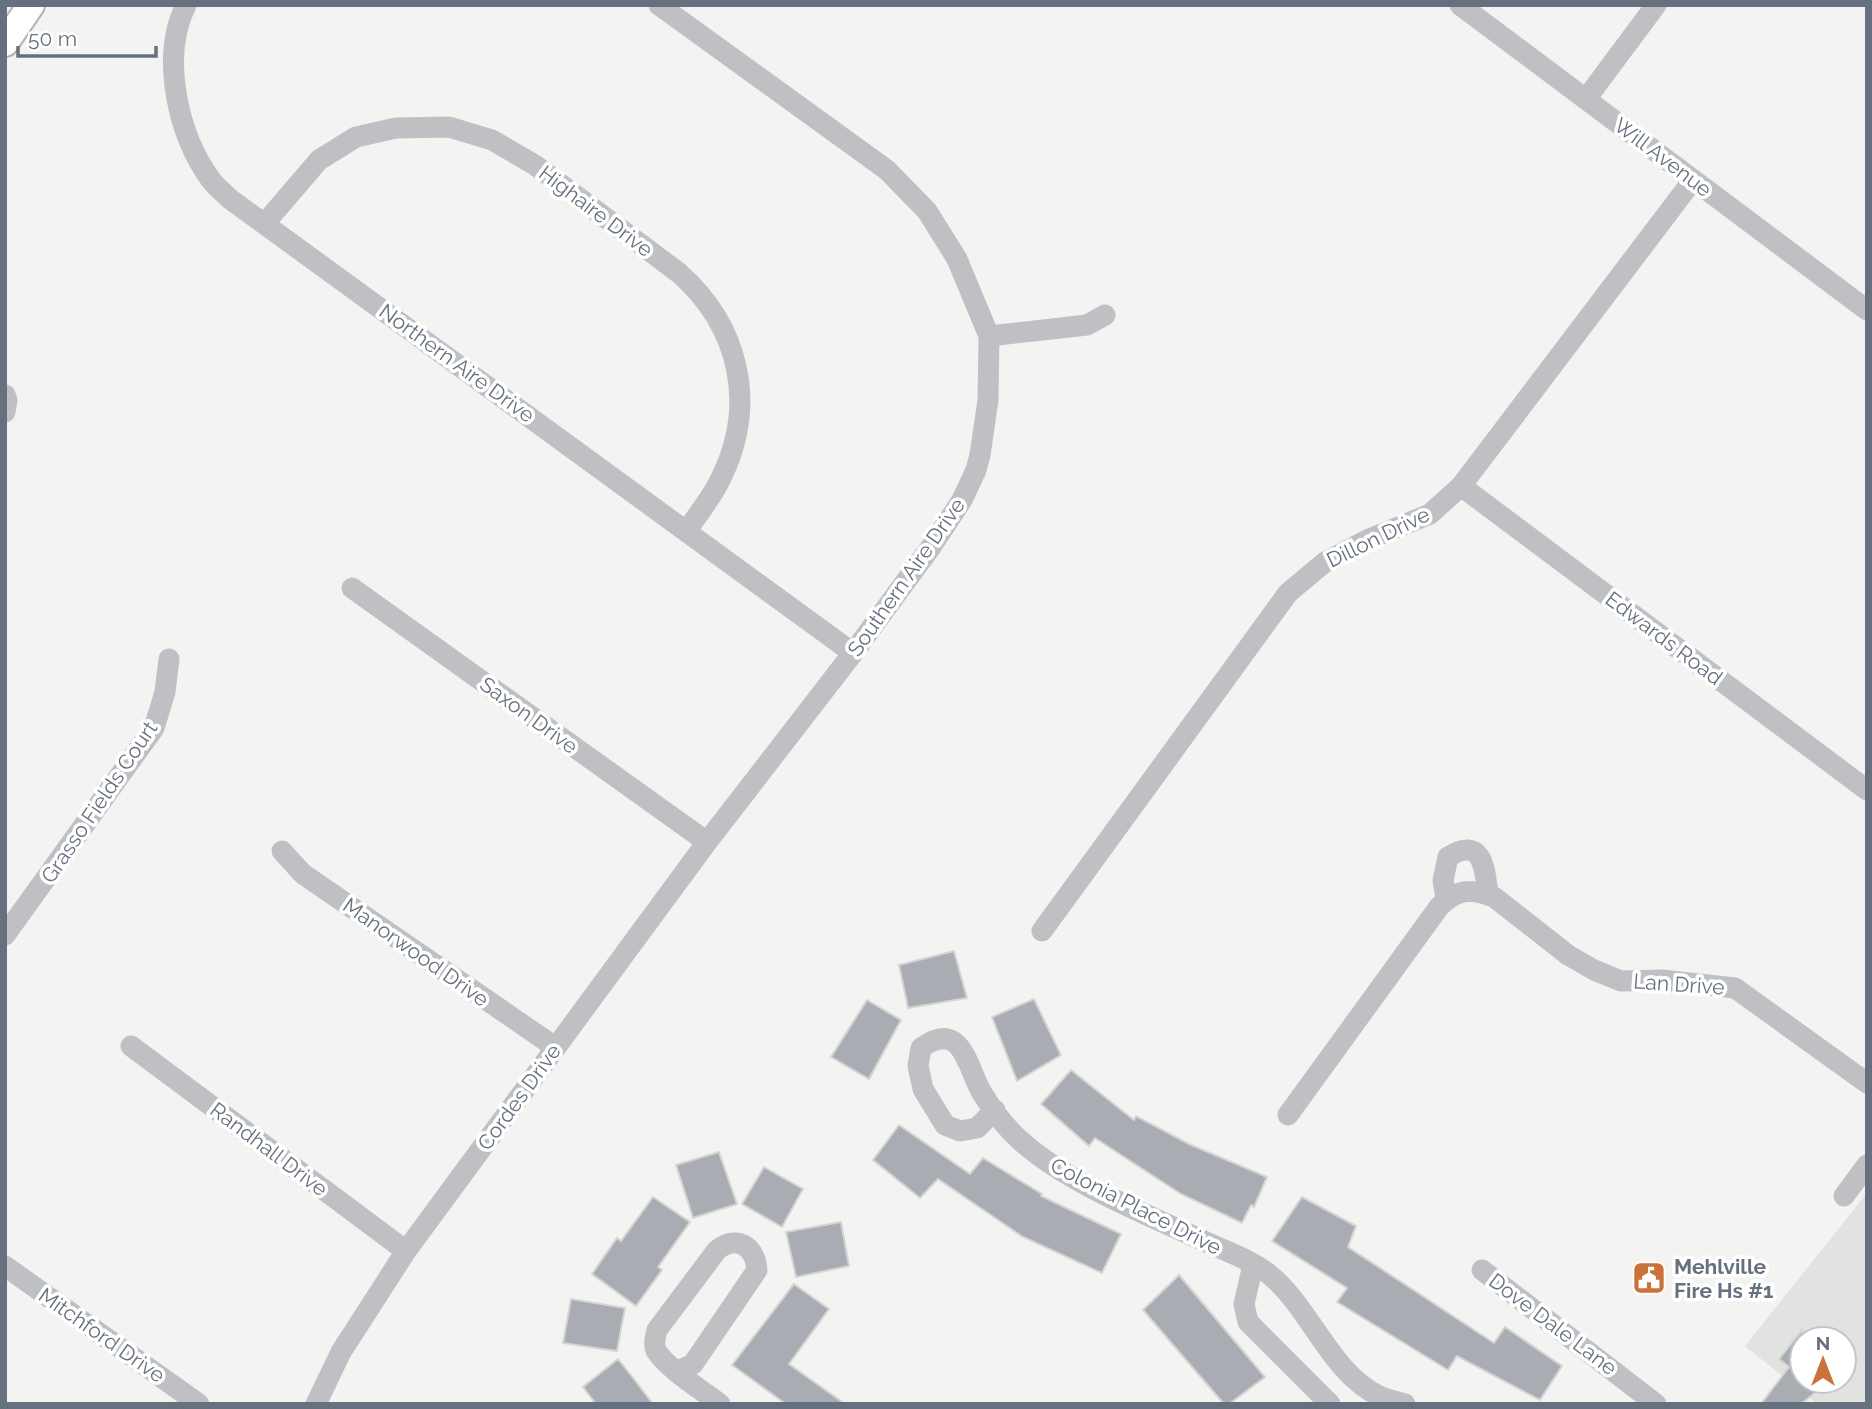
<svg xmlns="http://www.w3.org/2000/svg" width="1872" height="1409" font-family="Raleway,sans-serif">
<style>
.built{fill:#e1e3e1;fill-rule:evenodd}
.building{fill:#a9adb3;stroke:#d5d5d4;stroke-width:2}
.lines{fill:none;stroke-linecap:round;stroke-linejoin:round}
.major-casing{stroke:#b1b4b8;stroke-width:30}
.minor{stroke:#bec0c4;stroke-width:21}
.major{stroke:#fff;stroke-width:26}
.labels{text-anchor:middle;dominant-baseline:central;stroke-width:7;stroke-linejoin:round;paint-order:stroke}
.street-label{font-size:21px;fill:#67707e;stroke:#fff}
.poi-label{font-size:21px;font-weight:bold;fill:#67707e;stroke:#fff;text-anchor:start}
</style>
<rect width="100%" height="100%" fill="#f3f4f1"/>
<path class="built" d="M1867,1193V1404H1817L1745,1346ZM1802,1339H1844V1381H1802Z"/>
<g class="building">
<polygon points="954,951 967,998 908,1008 899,965"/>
<polygon points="1034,999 1061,1055 1017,1081 992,1017"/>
<polygon points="867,1000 901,1020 869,1079 831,1057"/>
<polygon points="1071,1070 1134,1120 1136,1116 1189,1144 1267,1177 1254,1207 1251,1205 1242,1223 1181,1194 1095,1138 1089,1146 1041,1104"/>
<polygon points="899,1125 970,1174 983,1158 1042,1194 1041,1196 1121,1234 1102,1273 1023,1237 938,1179 920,1198 873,1160"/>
<polygon points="719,1152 737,1204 693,1218 676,1165"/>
<polygon points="764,1167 803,1189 782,1227 742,1204"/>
<polygon points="653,1197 690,1222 658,1267 662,1270 636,1306 592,1274 617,1238 621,1241"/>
<polygon points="1302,1197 1356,1226 1348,1247 1494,1343 1505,1327 1562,1366 1540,1400 1457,1356 1448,1370 1337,1302 1347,1288 1272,1241"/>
<polygon points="841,1222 849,1266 796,1277 786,1232"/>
<polygon points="1179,1275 1265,1377 1229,1404 1224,1404 1143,1310"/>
<polygon points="794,1284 829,1309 789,1364 845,1404 786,1404 732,1365"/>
<polygon points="571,1299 625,1308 617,1351 563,1343"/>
<polygon points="1802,1330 1802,1381 1830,1381 1801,1404 1761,1404 1789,1367 1779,1359"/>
<polygon points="618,1359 630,1374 653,1404 596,1404 583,1387"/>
</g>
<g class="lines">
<defs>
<polyline id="major" points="5,43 31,5"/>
</defs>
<use href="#major" class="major-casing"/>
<g class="minor">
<path d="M186,5C160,57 178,135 211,180C216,187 224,193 230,199L853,653"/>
<polyline points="1460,5 1867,310"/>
<polyline points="1586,99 1656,5"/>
<path d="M265,223L319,160L356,137L396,128L449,127L492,140L535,165L679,273C739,326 757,403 722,476C713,496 699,513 687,530"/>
<polyline points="989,336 1087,325 1105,315"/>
<polyline points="5,395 7,400 5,412"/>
<polyline points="1461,486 1867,790"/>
<polyline points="352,588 707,842"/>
<polyline points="282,851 303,874 555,1047"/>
<path d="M1446,899L1443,880L1448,857C1483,835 1485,869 1488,895"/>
<polyline points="1042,931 1288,593 1325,562 1367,540 1430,514 1461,486 1693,180"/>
<polyline points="5,935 154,728 165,692 169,659"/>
<polyline points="131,1046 406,1251"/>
<path d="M995,1110L977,1128L960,1131L945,1125L923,1089L918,1066L921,1048C962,1018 967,1067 982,1093C993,1111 1006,1128 1022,1142C1068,1183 1148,1215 1204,1241C1225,1251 1252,1260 1270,1275C1311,1309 1330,1372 1379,1396C1387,1400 1396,1401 1405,1404"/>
<path d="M1288,1115L1439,907C1456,889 1471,888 1494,897L1568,955L1594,970L1621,981L1662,980L1735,988L1867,1083"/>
<polyline points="1844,1196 1867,1165"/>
<polyline points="1253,1265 1244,1304 1248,1322 1330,1404"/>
<polyline points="5,1266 199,1404"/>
<polyline points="1482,1270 1656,1404"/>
<path d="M678,1371L693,1364L757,1270C755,1247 738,1234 717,1250L657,1330C655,1338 653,1346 657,1352C668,1369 703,1391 720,1404"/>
<polyline points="316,1404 341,1352 406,1251 707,842 853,653 931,547 962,500 976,470 980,455 988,400 989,336 957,259 927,211 887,170 659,5"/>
</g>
<use href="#major" class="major"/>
</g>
<defs>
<symbol id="civic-square" viewBox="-11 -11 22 22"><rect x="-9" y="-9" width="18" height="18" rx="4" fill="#cb723a" stroke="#fff"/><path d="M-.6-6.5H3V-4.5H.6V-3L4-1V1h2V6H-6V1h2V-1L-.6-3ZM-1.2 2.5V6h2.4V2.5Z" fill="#fff"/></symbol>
</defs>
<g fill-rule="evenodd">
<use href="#civic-square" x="1630" y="1259" width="38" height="38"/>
</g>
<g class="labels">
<g class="street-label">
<text transform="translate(1663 157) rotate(37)">Will Avenue</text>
<text transform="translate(596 211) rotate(37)">Highaire Drive</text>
<text transform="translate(457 363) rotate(36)">Northern Aire Drive</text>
<text transform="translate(1378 537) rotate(-26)">Dillon Drive</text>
<text transform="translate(906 577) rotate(-55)">Southern Aire Drive</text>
<text transform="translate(1664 638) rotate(37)">Edwards Road</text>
<text transform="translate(529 715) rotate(36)">Saxon Drive</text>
<text transform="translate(99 802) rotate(-56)">Grasso Fields Court</text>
<text transform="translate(416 952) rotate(35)">Manorwood Drive</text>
<text transform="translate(1679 984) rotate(4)">Lan Drive</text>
<text transform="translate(519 1097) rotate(-54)">Cordes Drive</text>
<text transform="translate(269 1149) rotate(37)">Randhall Drive</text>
<text transform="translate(1136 1206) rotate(27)">Colonia Place Drive</text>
<text transform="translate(1553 1324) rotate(37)">Dove Dale Lane</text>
<text transform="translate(102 1335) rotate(35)">Mitchford Drive</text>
</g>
<g class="poi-label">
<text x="1674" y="1266">Mehlville<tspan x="1674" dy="24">Fire Hs #1</tspan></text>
</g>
</g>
<rect width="1872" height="1409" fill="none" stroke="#67707e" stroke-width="14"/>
<g transform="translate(1823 1360)"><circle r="33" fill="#ffffff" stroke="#c2c6cb" stroke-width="2"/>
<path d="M0-5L12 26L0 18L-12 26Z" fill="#cb723a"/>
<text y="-10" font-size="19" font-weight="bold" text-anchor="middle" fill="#67707e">N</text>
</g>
<path d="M18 46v10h138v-10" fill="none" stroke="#67707e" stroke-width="3.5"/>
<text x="28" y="46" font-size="21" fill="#67707e" stroke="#ffffff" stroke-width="5" paint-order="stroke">50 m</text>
</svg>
